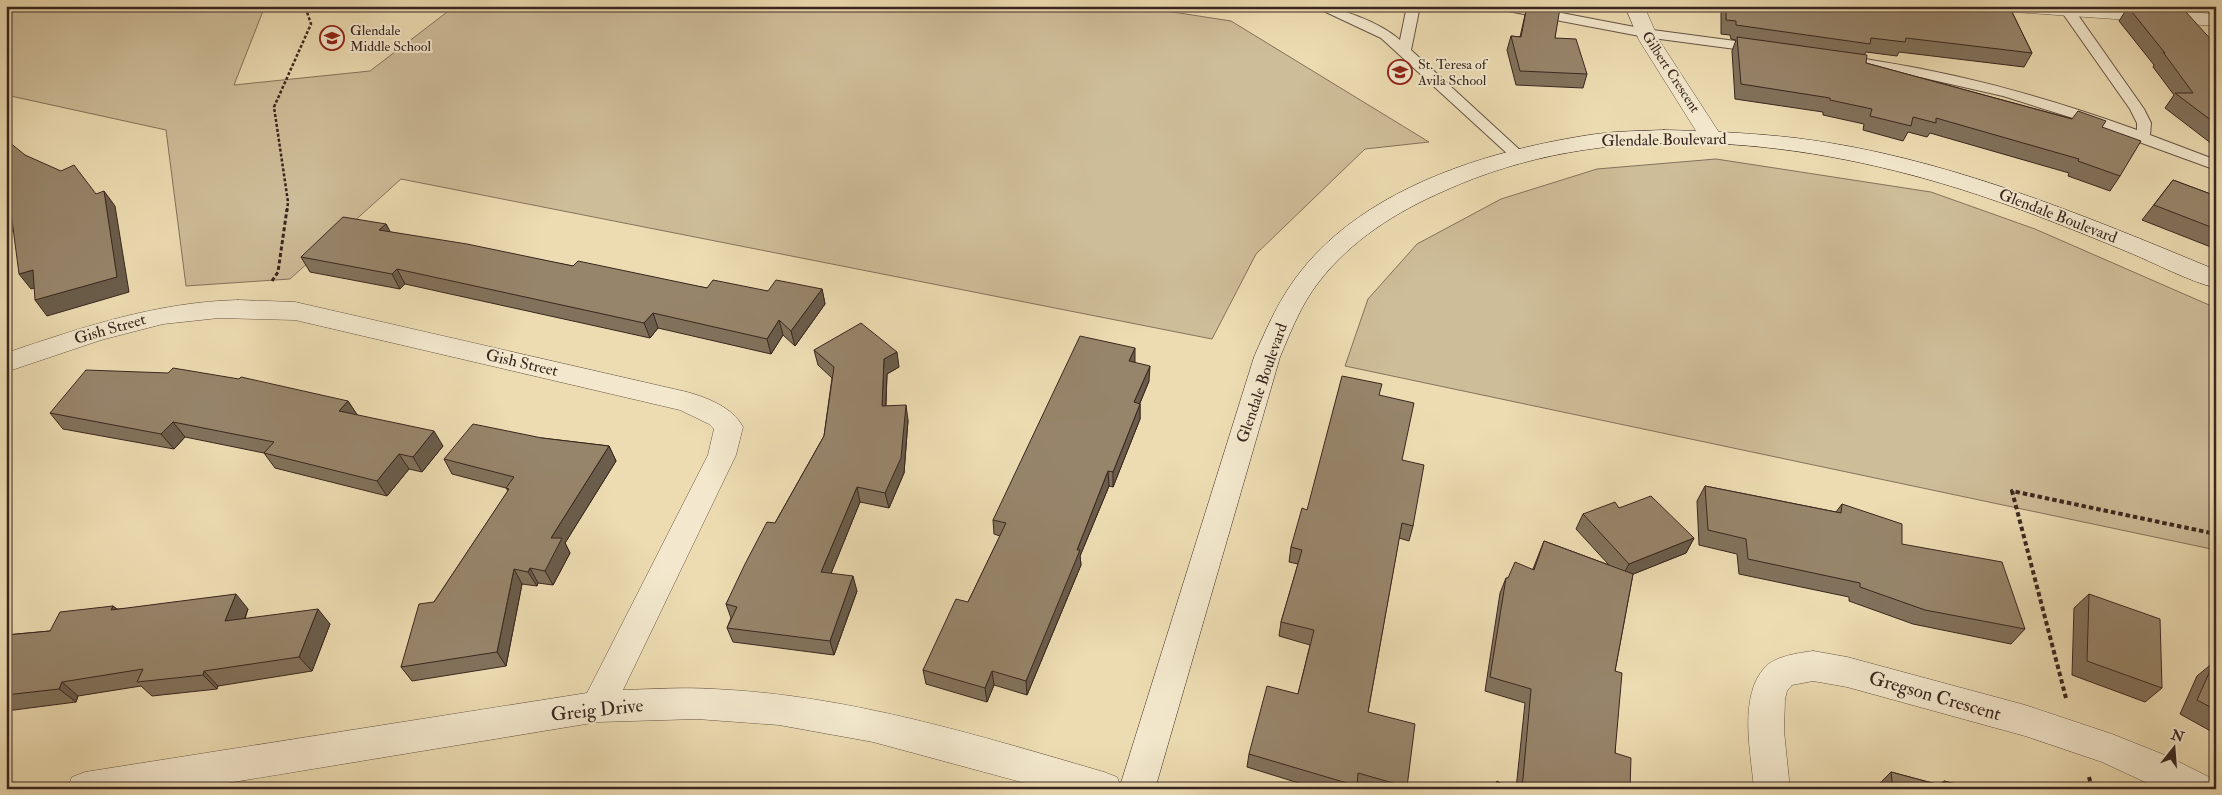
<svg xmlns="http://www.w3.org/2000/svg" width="2222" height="795" font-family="'IM FELL Double Pica',serif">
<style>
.green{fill:#cebd99;stroke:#84725c}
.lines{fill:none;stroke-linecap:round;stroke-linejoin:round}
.lane-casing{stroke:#665444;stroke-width:2}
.street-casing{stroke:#665444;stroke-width:1}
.secondary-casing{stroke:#39261f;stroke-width:1}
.path-far2{stroke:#39261f;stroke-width:2.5;stroke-dasharray:3 2;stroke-linecap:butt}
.path-far1{stroke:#39261f;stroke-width:3;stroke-dasharray:4 2.5;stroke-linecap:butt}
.path{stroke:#39261f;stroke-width:4;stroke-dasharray:4.5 3;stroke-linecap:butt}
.lane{fill:#f3e8cd;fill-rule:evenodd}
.street{fill:#f3e8cd;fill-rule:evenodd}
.secondary{fill:#f3e8cd;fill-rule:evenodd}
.wall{fill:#82725c;stroke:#39261f}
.shaded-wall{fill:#6a5d4b;stroke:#39261f}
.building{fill:#97856b;stroke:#39261f}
.labels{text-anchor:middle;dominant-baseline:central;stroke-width:4;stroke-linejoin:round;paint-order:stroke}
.far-poi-label{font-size:14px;fill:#39261f;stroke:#f3e8cd;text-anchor:start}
.far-street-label{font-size:14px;fill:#39261f;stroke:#f3e8cd}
.street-label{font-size:16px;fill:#39261f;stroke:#f3e8cd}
.near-street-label{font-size:19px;fill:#39261f;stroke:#f3e8cd}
</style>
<rect width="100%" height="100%" fill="#eddcb2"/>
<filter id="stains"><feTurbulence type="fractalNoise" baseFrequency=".004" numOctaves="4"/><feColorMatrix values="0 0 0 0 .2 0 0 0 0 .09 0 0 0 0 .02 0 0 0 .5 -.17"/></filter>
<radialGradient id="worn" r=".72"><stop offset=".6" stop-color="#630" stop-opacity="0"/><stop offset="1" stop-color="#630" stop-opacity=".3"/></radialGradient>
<g class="green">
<polygon points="6,6 265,6 234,85 370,71 455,6 1134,6 1231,21 1429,142 1365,149 1256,254 1212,339 401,179 290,279 186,286 166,130 6,95"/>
<polygon points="1716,159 1931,192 2035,229 2216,308 2216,550 1345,366 1368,299 1417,244 1501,199 1597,169"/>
</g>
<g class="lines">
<defs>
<g id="lane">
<path d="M1313,6C1338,6 1381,23 1400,40L1407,6H1420L1411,50L1521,151L1524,154L1521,157H1511L1381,38Z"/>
<polygon points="1497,6 1525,6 1645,29 1758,44 1765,48 1758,52 1645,37 1503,10"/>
<path d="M2068,7L2073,8L2144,109L2151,123L2150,135L2216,160V170L2076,119L2003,96L1924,78L1840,64L1833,60C1840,51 1866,60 1877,61C1966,75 2052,99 2137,130V123L2130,109L2061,11Z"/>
</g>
<g id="street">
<polygon points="1625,6 1644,6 1659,40 1722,137 1719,142 1711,144 1703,142 1639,40"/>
<polygon points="2005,6 2100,6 2216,14 2216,26 2014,12 2007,10"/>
<path d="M238,300L295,302L687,392C708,398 732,407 743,427L736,455L623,690C654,689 684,687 714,689C848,695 977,735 1104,772L1117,777L1122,789H1047L873,742L779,725L697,719L598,722L191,789H67L72,777L85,772L587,693L708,455L714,429L709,424L680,410L295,320L219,318L163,324L101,340L6,372V353C83,327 157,302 238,300Z"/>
<path d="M1813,651L1847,657L2025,705L2112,734L2167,756L2209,777L2214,789H2160L2102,762L2025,736L1847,687L1813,681L1792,685L1787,691L1785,699L1784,731L1790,789H1754C1751,753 1738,697 1765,667C1776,656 1798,653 1813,651Z"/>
</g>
<path id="secondary" d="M1664,130C1708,131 1752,133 1796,138C1942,156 2081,214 2216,270V288C2186,280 2157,264 2128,252C2072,229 2015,206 1957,188C1792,137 1604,118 1444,191C1396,212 1351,240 1318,283C1301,305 1291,331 1280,357L1155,789H1119L1254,357C1267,327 1280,297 1301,271C1368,186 1493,149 1596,134C1618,131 1641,131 1664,130Z"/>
</defs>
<use href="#lane" class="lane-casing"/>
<use href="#street" class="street-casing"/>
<use href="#secondary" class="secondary-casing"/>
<polyline class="path-far2" points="287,211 288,202 274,107 311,24 305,6"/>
<polyline class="path-far1" points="272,281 278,272 287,209"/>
<g class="path">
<polyline points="2066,698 2012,491 2216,534"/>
<polyline points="2089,777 2092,789"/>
</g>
<use href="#lane" class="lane"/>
<use href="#street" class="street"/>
<use href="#secondary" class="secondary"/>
</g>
<g class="wall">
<polygon points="1527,6 1558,6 1555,38 1587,74 1583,88 1516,85 1507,50 1511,36 1520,37"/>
<polygon points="1721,6 2009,6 2032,53 2024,67 1899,52 1897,56 1866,52 1864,55 1866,63 2102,127 2120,176 2110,191 2068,176 2069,173 1930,133 1927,137 1908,132 1903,141 1863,130 1864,124 1823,115 1823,112 1735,99 1732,51 1736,40 1731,39 1730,35 1721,34"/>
<polygon points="2131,6 2163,6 2161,8"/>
<polygon points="2128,7 2216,45 2216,147 2165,108 2174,95 2153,67 2154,65 2119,21"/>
<polygon points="2173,180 2216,196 2216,249 2142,220"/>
<polygon points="386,224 390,232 573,266 707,288 768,291 822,289 825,304 795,346 783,335 771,354 658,328 650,338 405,284 400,289 310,272 301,257"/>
<polygon points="814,350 899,367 887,374 886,406 908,420 904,473 889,508 860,502 831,573 857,591 834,655 733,642 727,628 731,618 726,604 775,523 824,436 832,378 818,365"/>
<polygon points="1135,363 1149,381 1140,403 1140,419 1113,487 1109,486 1080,556 1081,565 1027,695 994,685 987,702 926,684 923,670 968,602 1000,536 994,534 993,520"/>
<polygon points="1379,395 1402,460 1413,526 1409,541 1399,538 1368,712 1407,787 1406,789 1363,789 1356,787 1356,789 1318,789 1247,767 1249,754 1298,694 1310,645 1279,636 1281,622 1298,564 1289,562 1291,547 1307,510"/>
<polygon points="348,401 357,415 443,446 422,472 409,469 387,496 275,468 264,453 185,437 174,449 63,429 50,413"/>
<polygon points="542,438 609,446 616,461 565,543 570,553 553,585 538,583 537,586 522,584 506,666 412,681 401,667 434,602 508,491 506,488 452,474 444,459"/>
<polygon points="1705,486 1836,512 1842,504 1902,544 2025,629 2011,644 1913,624 1849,601 1849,597 1739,574 1737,554 1699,545 1697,501"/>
<polygon points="1619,508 1694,538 1686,553 1633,574 1615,671 1615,753 1630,789 1516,789 1525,703 1485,691 1500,593 1506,578 1508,578 1533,569 1544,541 1609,565 1576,529 1583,514"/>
<polygon points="2089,594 2162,688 2145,702 2072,675 2074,608"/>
<polygon points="113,606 117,609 248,609 245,619 330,624 312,671 218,686 217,689 152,696 141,686 78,696 76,702 6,711 6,635 50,631"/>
<polygon points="2214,662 2216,663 2216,734 2180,714 2197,676"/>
<polygon points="1891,772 1939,785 1944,781 1975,789 1878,789 1878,785"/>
</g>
<g class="shaded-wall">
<polygon points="104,191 115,206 129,292 47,316 35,300"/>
<polygon points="11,212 23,227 8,233 6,232 6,214"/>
<polygon points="386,224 394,239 379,230"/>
<polygon points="397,269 405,284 400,289 392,274"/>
<polygon points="33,270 46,285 31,289 19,274"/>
<polygon points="822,289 825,304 795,346 791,331"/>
<polygon points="653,313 658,328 650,338 644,323"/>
<polygon points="779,320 783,335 771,354 767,339"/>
<polygon points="1135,348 1135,363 1129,361"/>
<polygon points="897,352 899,367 887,374 885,421 882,406 884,359"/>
<polygon points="1150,366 1149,381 1134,417 1134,402"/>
<polygon points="348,401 358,416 339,411"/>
<polygon points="1140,404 1140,419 1113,487 1113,472"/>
<polygon points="906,405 908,420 904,473 889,508 885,493"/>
<polygon points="173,422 185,437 174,449 161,434"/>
<polygon points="434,431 443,446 422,472 413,457"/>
<polygon points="609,446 616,461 565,543 570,553 553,585 545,571 551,538"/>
<polygon points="399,454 409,469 387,496 377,481"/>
<polygon points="1108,471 1109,486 1080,556 1081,565 1027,695 1026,681 1077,550"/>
<polygon points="857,487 860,502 826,586 821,572"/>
<polygon points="1694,538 1686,553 1621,579 1629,564"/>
<polygon points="530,568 538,583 537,586 528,572"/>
<polygon points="514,569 522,584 506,666 497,652"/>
<polygon points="853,576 857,591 834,655 830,641"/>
<polygon points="236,594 248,609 238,635 225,621"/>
<polygon points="113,606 128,620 111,610"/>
<polygon points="318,609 330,624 312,671 299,657"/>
<polygon points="204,671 218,686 217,689 203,675"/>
<polygon points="992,671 994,685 987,702 985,688"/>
<polygon points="62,682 78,696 76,702 59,689"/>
</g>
<g class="building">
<polygon points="1527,6 1550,6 1560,8 1555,38 1576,39 1587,74 1520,71 1511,36 1521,37"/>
<polygon points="1726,6 2009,6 2032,53 1906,38 1905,42 1871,38 1870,44 1736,25 1736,21 1726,20"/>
<polygon points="2128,7 2185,11 2216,45 2216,124 2175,93 2193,93 2163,52 2165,53"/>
<polygon points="1737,37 1867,55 1866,63 2072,119 2078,111 2106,121 2102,127 2141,141 2120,176 2078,161 2079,159 1936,118 1936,123 1913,117 1911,126 1870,116 1872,109 1830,100 1830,98 1741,84"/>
<polygon points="6,141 9,142 25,155 61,171 74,165 96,194 104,191 117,277 35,300 33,270 19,274 11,212 6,214"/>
<polygon points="2173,180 2216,196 2216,229 2154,205"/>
<polygon points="343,217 386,224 379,230 467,244 573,266 578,261 707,288 713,280 768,291 776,280 822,289 791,331 779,320 767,339 653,313 644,323 397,269 392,274 301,257"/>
<polygon points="861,323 897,352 884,359 882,406 906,405 901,458 885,493 857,487 821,572 853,576 830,641 727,628 737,607 726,604 745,564 767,522 775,523 824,436 834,367 814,350"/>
<polygon points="1080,336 1135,348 1129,361 1150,366 1134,402 1140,404 1113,472 1108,471 1077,550 1080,550 1026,681 992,671 985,688 923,670 956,599 968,602 1006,523 993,520"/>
<polygon points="173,368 239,379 241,377 348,401 339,411 434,431 413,457 399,454 377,481 264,453 274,442 173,422 161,434 50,413 86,370 168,373"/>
<polygon points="1342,376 1382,384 1379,395 1414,403 1402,460 1424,465 1413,526 1402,523 1368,712 1415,724 1407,787 1358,773 1357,786 1249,754 1267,686 1298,694 1314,630 1281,622 1302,550 1291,547 1302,508 1307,510"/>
<polygon points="473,424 542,438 609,446 551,538 562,538 545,571 530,568 528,572 514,569 497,652 401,667 419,604 434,602 509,489 506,488 514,477 444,459"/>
<polygon points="1705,486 1841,513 1842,504 1902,524 1902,544 2002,562 2025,629 1925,610 1860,587 1860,583 1748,559 1746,539 1708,530"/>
<polygon points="1651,496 1694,538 1629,564 1583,514 1615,502 1619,508"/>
<polygon points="1544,541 1633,574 1615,671 1622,673 1615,753 1631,758 1630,789 1522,789 1531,689 1490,677 1506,578 1508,578 1515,562 1534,570"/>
<polygon points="236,594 225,621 318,609 299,657 204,671 203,675 137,682 143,669 62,682 59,689 6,695 6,635 50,631 60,612 113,606 111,610"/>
<polygon points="2089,594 2160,619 2162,688 2087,661"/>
<polygon points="2214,662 2216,663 2216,710 2197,700"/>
<polygon points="1891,772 1944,786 1944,781 1975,789 1893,789"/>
<polygon points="1497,781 1510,789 1493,789"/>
</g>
<defs>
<symbol id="school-ring" viewBox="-11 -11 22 22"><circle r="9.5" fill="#f3e8cd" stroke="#8f2418" stroke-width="1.5"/><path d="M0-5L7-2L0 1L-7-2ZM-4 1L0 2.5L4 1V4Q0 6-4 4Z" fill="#8f2418"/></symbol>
</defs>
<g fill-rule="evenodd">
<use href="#school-ring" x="318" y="24" width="28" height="28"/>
<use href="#school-ring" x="1386" y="58" width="28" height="28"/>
</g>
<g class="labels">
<g class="far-poi-label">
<text x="350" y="30">Glendale<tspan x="350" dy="16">Middle School</tspan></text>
<text x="1418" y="64">St. Teresa of<tspan x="1418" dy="16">Avila School</tspan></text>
</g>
<g class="far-street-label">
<text transform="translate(1671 72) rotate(57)">Gilbert Crescent</text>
</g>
<g class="street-label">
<text transform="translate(1664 140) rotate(-1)">Glendale Boulevard</text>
<text transform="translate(2058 216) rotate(21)">Glendale Boulevard</text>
<text transform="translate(110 329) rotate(-16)">Gish Street</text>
<text transform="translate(522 363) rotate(13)">Gish Street</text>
<text transform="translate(1262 383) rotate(-71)">Glendale Boulevard</text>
</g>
<g class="near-street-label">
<text transform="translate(1935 696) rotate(16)">Gregson Crescent</text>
<text transform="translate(597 710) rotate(-6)">Greig Drive</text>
</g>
</g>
<rect width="2222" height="795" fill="none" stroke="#eddcb2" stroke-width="25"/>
<rect x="8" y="8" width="2207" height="780" fill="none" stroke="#39261f" stroke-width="2.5"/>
<rect x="12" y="12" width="2197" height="770" fill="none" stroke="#39261f"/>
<g transform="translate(2174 748) rotate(17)" stroke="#f3e8cd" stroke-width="4" paint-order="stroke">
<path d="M0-4L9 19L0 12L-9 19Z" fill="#39261f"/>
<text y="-8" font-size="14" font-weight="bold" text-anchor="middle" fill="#39261f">N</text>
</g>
<rect width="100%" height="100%" filter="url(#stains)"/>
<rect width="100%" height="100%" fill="url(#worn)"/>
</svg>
